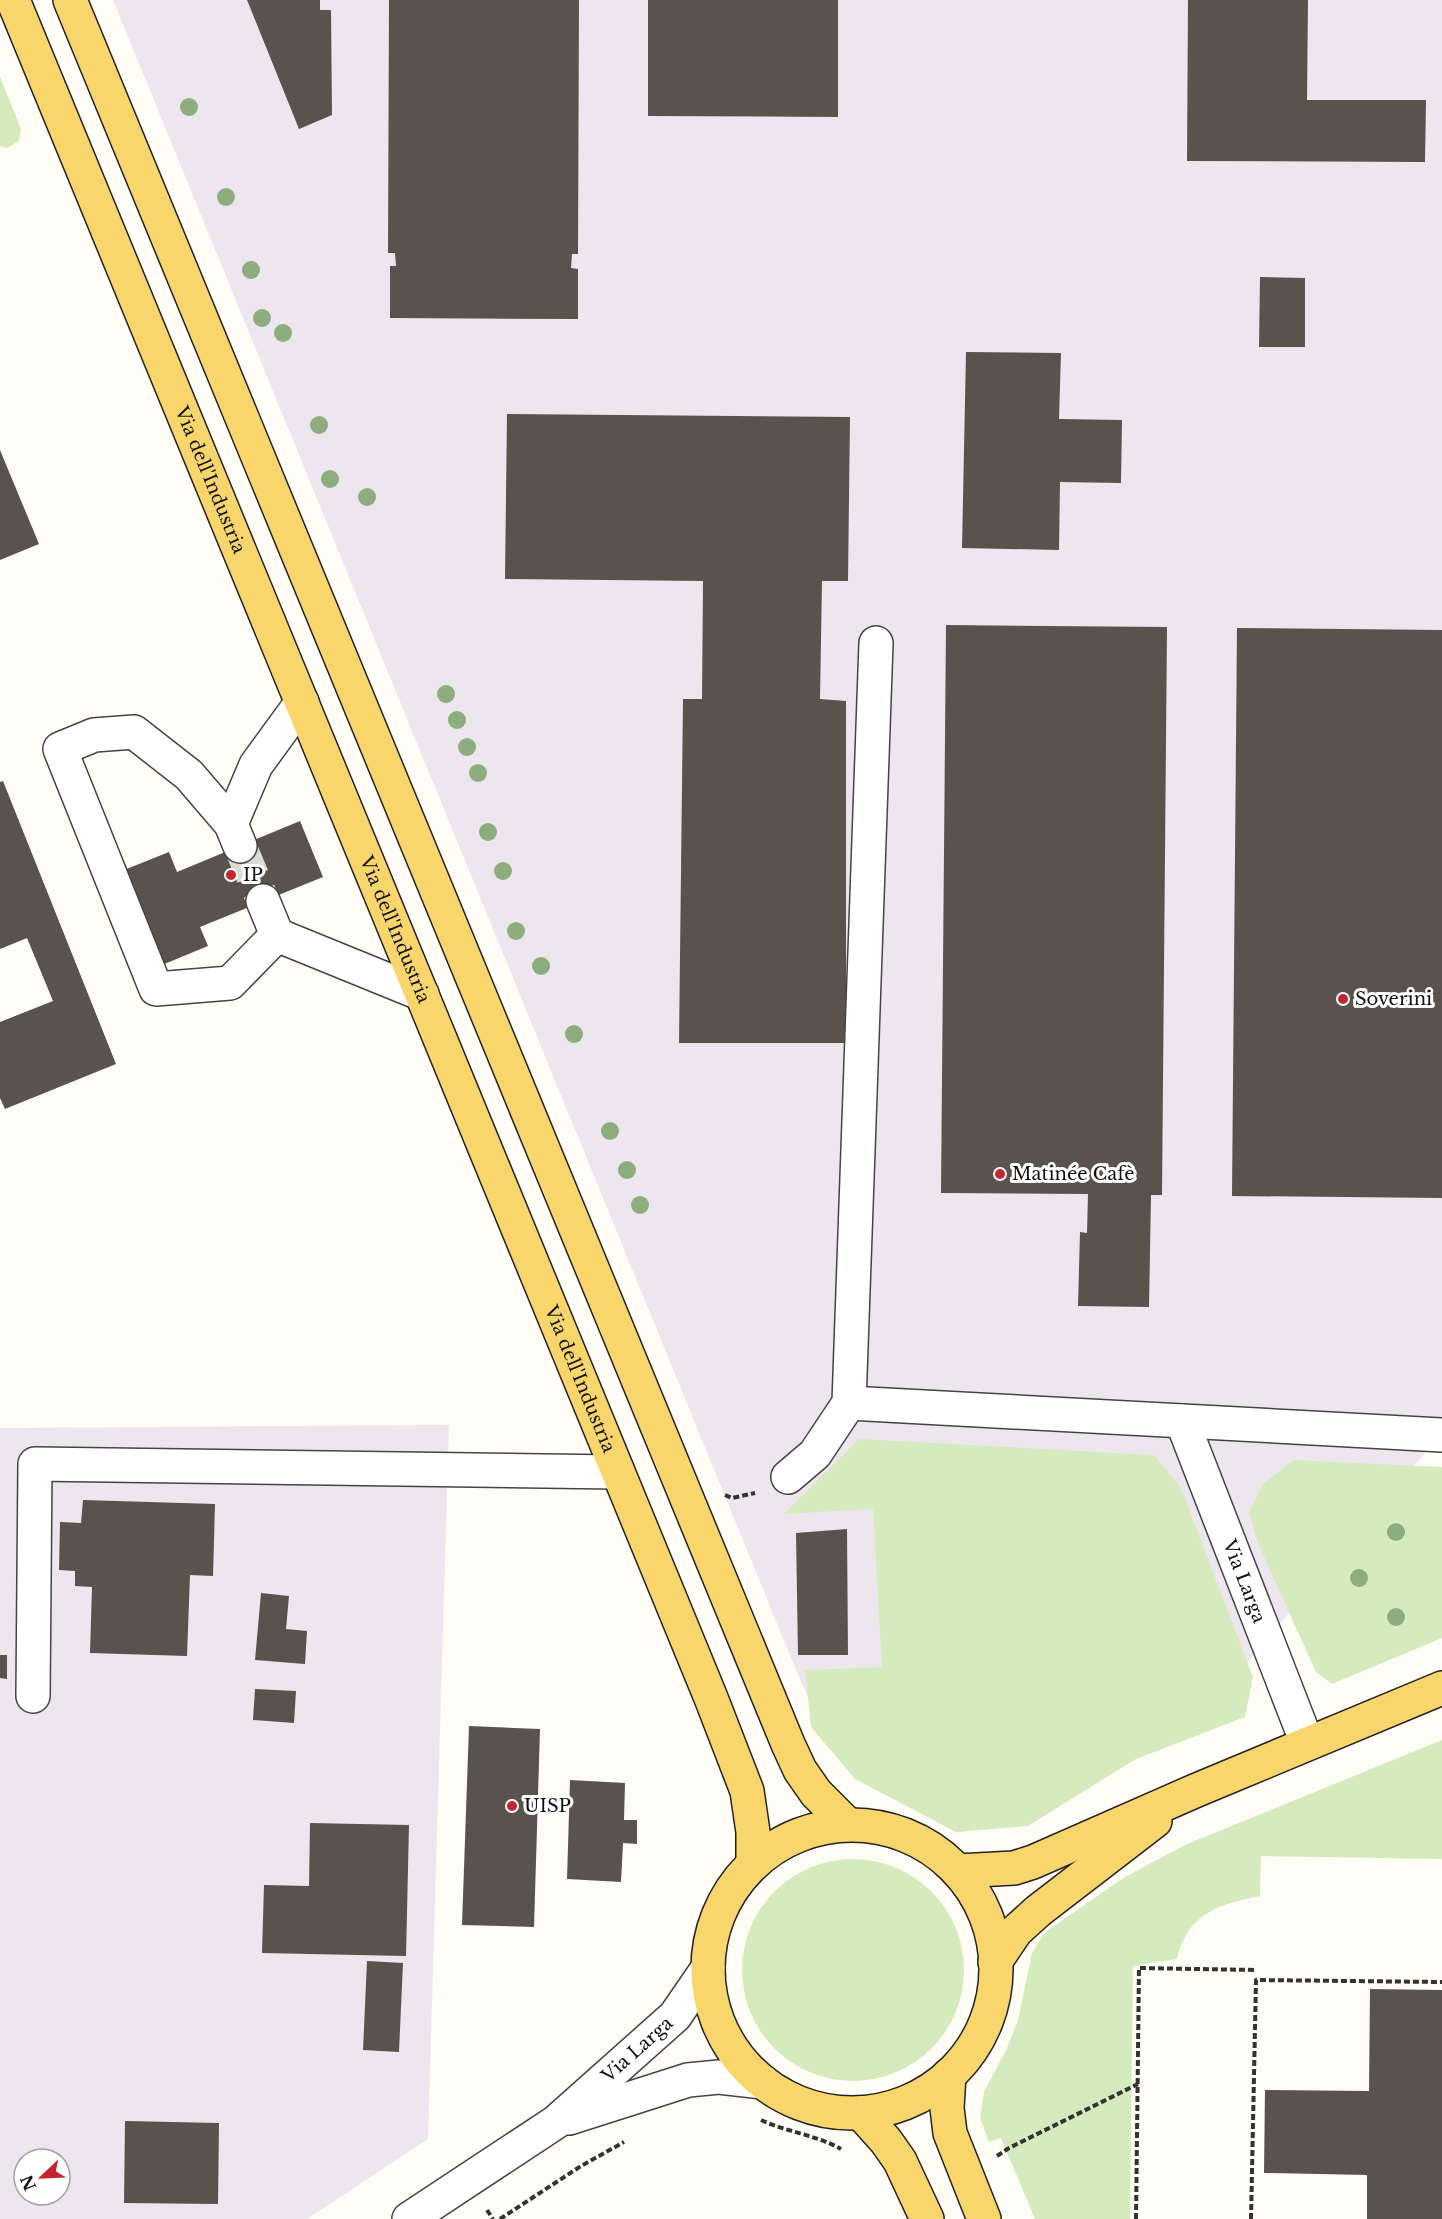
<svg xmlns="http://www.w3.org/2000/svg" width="1442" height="2219" font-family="'Libre Baskerville',serif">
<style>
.industrial{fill:#eee6ef;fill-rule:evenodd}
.green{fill:#d5ebbd}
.building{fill:#5a524d}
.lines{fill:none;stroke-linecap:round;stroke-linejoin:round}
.minor-tunnel{stroke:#dbdad3;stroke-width:33;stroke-dasharray:33 16;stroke-linecap:butt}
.minor-casing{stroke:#444;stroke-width:36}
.major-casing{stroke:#222;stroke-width:36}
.path{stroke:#333;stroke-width:4;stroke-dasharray:6 3;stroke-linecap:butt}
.minor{stroke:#fff;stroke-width:33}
.major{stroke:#f9d66b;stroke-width:33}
.tree{fill:#8dad7f}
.poi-dot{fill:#c4262e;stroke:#fff;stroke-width:2}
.labels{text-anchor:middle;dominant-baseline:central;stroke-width:6;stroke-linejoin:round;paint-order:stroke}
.street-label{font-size:18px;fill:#111;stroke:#fff}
.poi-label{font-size:18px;fill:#111;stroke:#fff;text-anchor:start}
</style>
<rect width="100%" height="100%" fill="#fffdf5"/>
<g class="industrial">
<polygon points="113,0 1442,0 1442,1433 1189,1731 832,1743 801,1682"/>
<path d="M449,1425L428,2139L307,2219H0V1428ZM24,2159H60V2195H24Z"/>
</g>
<g class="green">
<polygon points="0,77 21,129 19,141 7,148 0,146"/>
<polygon points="859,1439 1154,1455 1181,1488 1253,1677 1245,1717 1136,1759 1028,1826 956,1832 855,1779 811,1727 805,1670 882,1667 873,1509 784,1514"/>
<polygon points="1294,1460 1442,1467 1442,1638 1332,1684 1316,1672 1258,1543 1249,1513 1263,1484"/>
<path d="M1442,1740V1859L1261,1856L1260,1896C1219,1904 1187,1914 1177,1959L1133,1966L1130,2219H1035L1001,2138L989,2142L980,2118L984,2092L1008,2046L1018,2020L1032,1953L1045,1932L1125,1877L1185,1845Z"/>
<circle cx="853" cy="1970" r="111"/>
</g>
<g class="building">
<polygon points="247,0 320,0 320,10 331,10 332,115 299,129"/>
<polygon points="389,0 579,0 578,254 572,254 571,268 578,269 578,319 390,318 390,266 396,266 395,253 388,253"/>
<polygon points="648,0 838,0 838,117 648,116"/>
<polygon points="1188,0 1308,0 1307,100 1426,100 1425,162 1187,161"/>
<polygon points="1260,277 1305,278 1305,347 1259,347"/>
<polygon points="966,352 1061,353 1059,419 1122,420 1121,483 1060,482 1059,550 962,548"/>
<polygon points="507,414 850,417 848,581 822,581 820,699 846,701 846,1043 679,1043 683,699 702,699 703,581 505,579"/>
<polygon points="0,450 39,544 0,560"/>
<polygon points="946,625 1167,627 1162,1195 1151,1195 1149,1307 1078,1306 1080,1232 1087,1233 1088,1194 941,1193"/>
<polygon points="1237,628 1442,630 1442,1198 1232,1196"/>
<polygon points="3,781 116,1064 5,1109 0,1098 0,1022 53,1001 27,938 0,949 0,782"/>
<polygon points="300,821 323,877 200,927 208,946 162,965 124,870 169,852 177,872"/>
<polygon points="83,1500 215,1504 213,1576 190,1575 187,1656 90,1653 92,1587 75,1586 75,1571 59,1570 60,1522 81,1523"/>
<polygon points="847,1529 848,1655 798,1655 796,1533"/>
<polygon points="261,1593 289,1596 286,1629 307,1631 305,1664 255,1660"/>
<polygon points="0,1655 7,1655 7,1679 0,1678"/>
<polygon points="255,1689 296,1691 294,1723 253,1720"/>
<polygon points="469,1726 540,1729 534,1927 462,1925"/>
<polygon points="570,1780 625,1783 624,1820 637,1820 637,1844 623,1843 621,1882 567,1879"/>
<polygon points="310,1823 409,1825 406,1956 262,1953 264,1885 309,1886"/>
<polygon points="367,1961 403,1963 399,2052 363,2050"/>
<polygon points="1370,1989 1442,1990 1442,2219 1367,2219 1367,2175 1264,2173 1265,2090 1369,2091"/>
<polygon points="125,2121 219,2123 218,2204 124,2203"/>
</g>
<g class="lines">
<polyline class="minor-tunnel" points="240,846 263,901"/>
<defs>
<g id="minor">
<polyline points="231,824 189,775 134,732 94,735 60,749 156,989 230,983 277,935"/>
<polyline points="240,846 231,824 256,765 302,702"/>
<polyline points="263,901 277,935 422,994"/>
<polyline points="849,1403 1442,1435"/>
<path id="s1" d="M1182,1421L1307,1743"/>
<polyline points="788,1477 815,1454 849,1403 876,643"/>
<polyline points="33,1696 35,1464 617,1472"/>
<polyline points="569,2118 688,2080 719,2077 763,2082"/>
<path id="s2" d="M409,2219L556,2122L675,2016L708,1968"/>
</g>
<g id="major">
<path id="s3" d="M13,0L711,1698L747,1791L753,1832V1864"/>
<polyline points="70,0 788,1744 800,1770 816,1793 847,1824"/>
<circle cx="852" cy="1969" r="144"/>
<polyline points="958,1871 1014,1868 1033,1862 1197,1790 1442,1688"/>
<polyline points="995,1962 1016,1931 1038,1911 1155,1821"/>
<polyline points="949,2075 947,2108 950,2133 984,2219"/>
<polyline points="861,2113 886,2141 900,2161 927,2219"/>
</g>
</defs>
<use href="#minor" class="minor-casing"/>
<use href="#major" class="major-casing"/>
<g class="path">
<polyline points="725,1495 732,1498 755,1493"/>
<path d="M761,2120C787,2132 816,2135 841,2149"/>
<polyline points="997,2156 1009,2148 1138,2084"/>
<polyline points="487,2210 493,2219"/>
<polyline points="500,2219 581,2166 624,2142"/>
<polyline points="1136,2219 1139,1968 1256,1970"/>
<polyline points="1251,2219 1256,1980 1442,1982"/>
</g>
<use href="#minor" class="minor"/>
<use href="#major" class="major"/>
</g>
<g class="tree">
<circle cx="189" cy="107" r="9"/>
<circle cx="226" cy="197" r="9"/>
<circle cx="251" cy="270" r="9"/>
<circle cx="262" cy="318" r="9"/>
<circle cx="283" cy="333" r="9"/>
<circle cx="319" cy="425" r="9"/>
<circle cx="330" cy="479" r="9"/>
<circle cx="367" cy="497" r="9"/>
<circle cx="446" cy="694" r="9"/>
<circle cx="457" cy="720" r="9"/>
<circle cx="467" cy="747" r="9"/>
<circle cx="478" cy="773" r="9"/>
<circle cx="488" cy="832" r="9"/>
<circle cx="503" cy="871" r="9"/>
<circle cx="516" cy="931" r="9"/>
<circle cx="541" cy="966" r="9"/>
<circle cx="574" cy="1034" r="9"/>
<circle cx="610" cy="1131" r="9"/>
<circle cx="627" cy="1170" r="9"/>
<circle cx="640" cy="1205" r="9"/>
<circle cx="1396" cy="1532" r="9"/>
<circle cx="1359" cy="1578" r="9"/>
<circle cx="1396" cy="1617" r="9"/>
</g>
<g class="poi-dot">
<circle cx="231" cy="875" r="6"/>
<circle cx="1343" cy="999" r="6"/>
<circle cx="1000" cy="1174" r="6"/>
<circle cx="512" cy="1806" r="6"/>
</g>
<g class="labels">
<g class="street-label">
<text stroke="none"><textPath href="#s3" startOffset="519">Via dell'Industria</textPath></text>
<text stroke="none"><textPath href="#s3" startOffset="1005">Via dell'Industria</textPath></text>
<text stroke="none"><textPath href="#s3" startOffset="1491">Via dell'Industria</textPath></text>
<text stroke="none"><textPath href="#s1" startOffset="172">Via Larga</textPath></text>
<text stroke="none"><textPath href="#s2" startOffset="285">Via Larga</textPath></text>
</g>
<g class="poi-label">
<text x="243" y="875">IP</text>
<text x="1355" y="999">Soverini</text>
<text x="1012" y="1174">Matinée Cafè</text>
<text x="524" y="1806">UISP</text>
</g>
</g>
<g transform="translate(42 2177) rotate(247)"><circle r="28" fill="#ffffff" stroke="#a0a0a0" stroke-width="1.5"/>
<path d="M0-4.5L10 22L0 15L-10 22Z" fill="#c4262e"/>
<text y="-9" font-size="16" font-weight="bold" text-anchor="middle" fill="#111111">N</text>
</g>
</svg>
